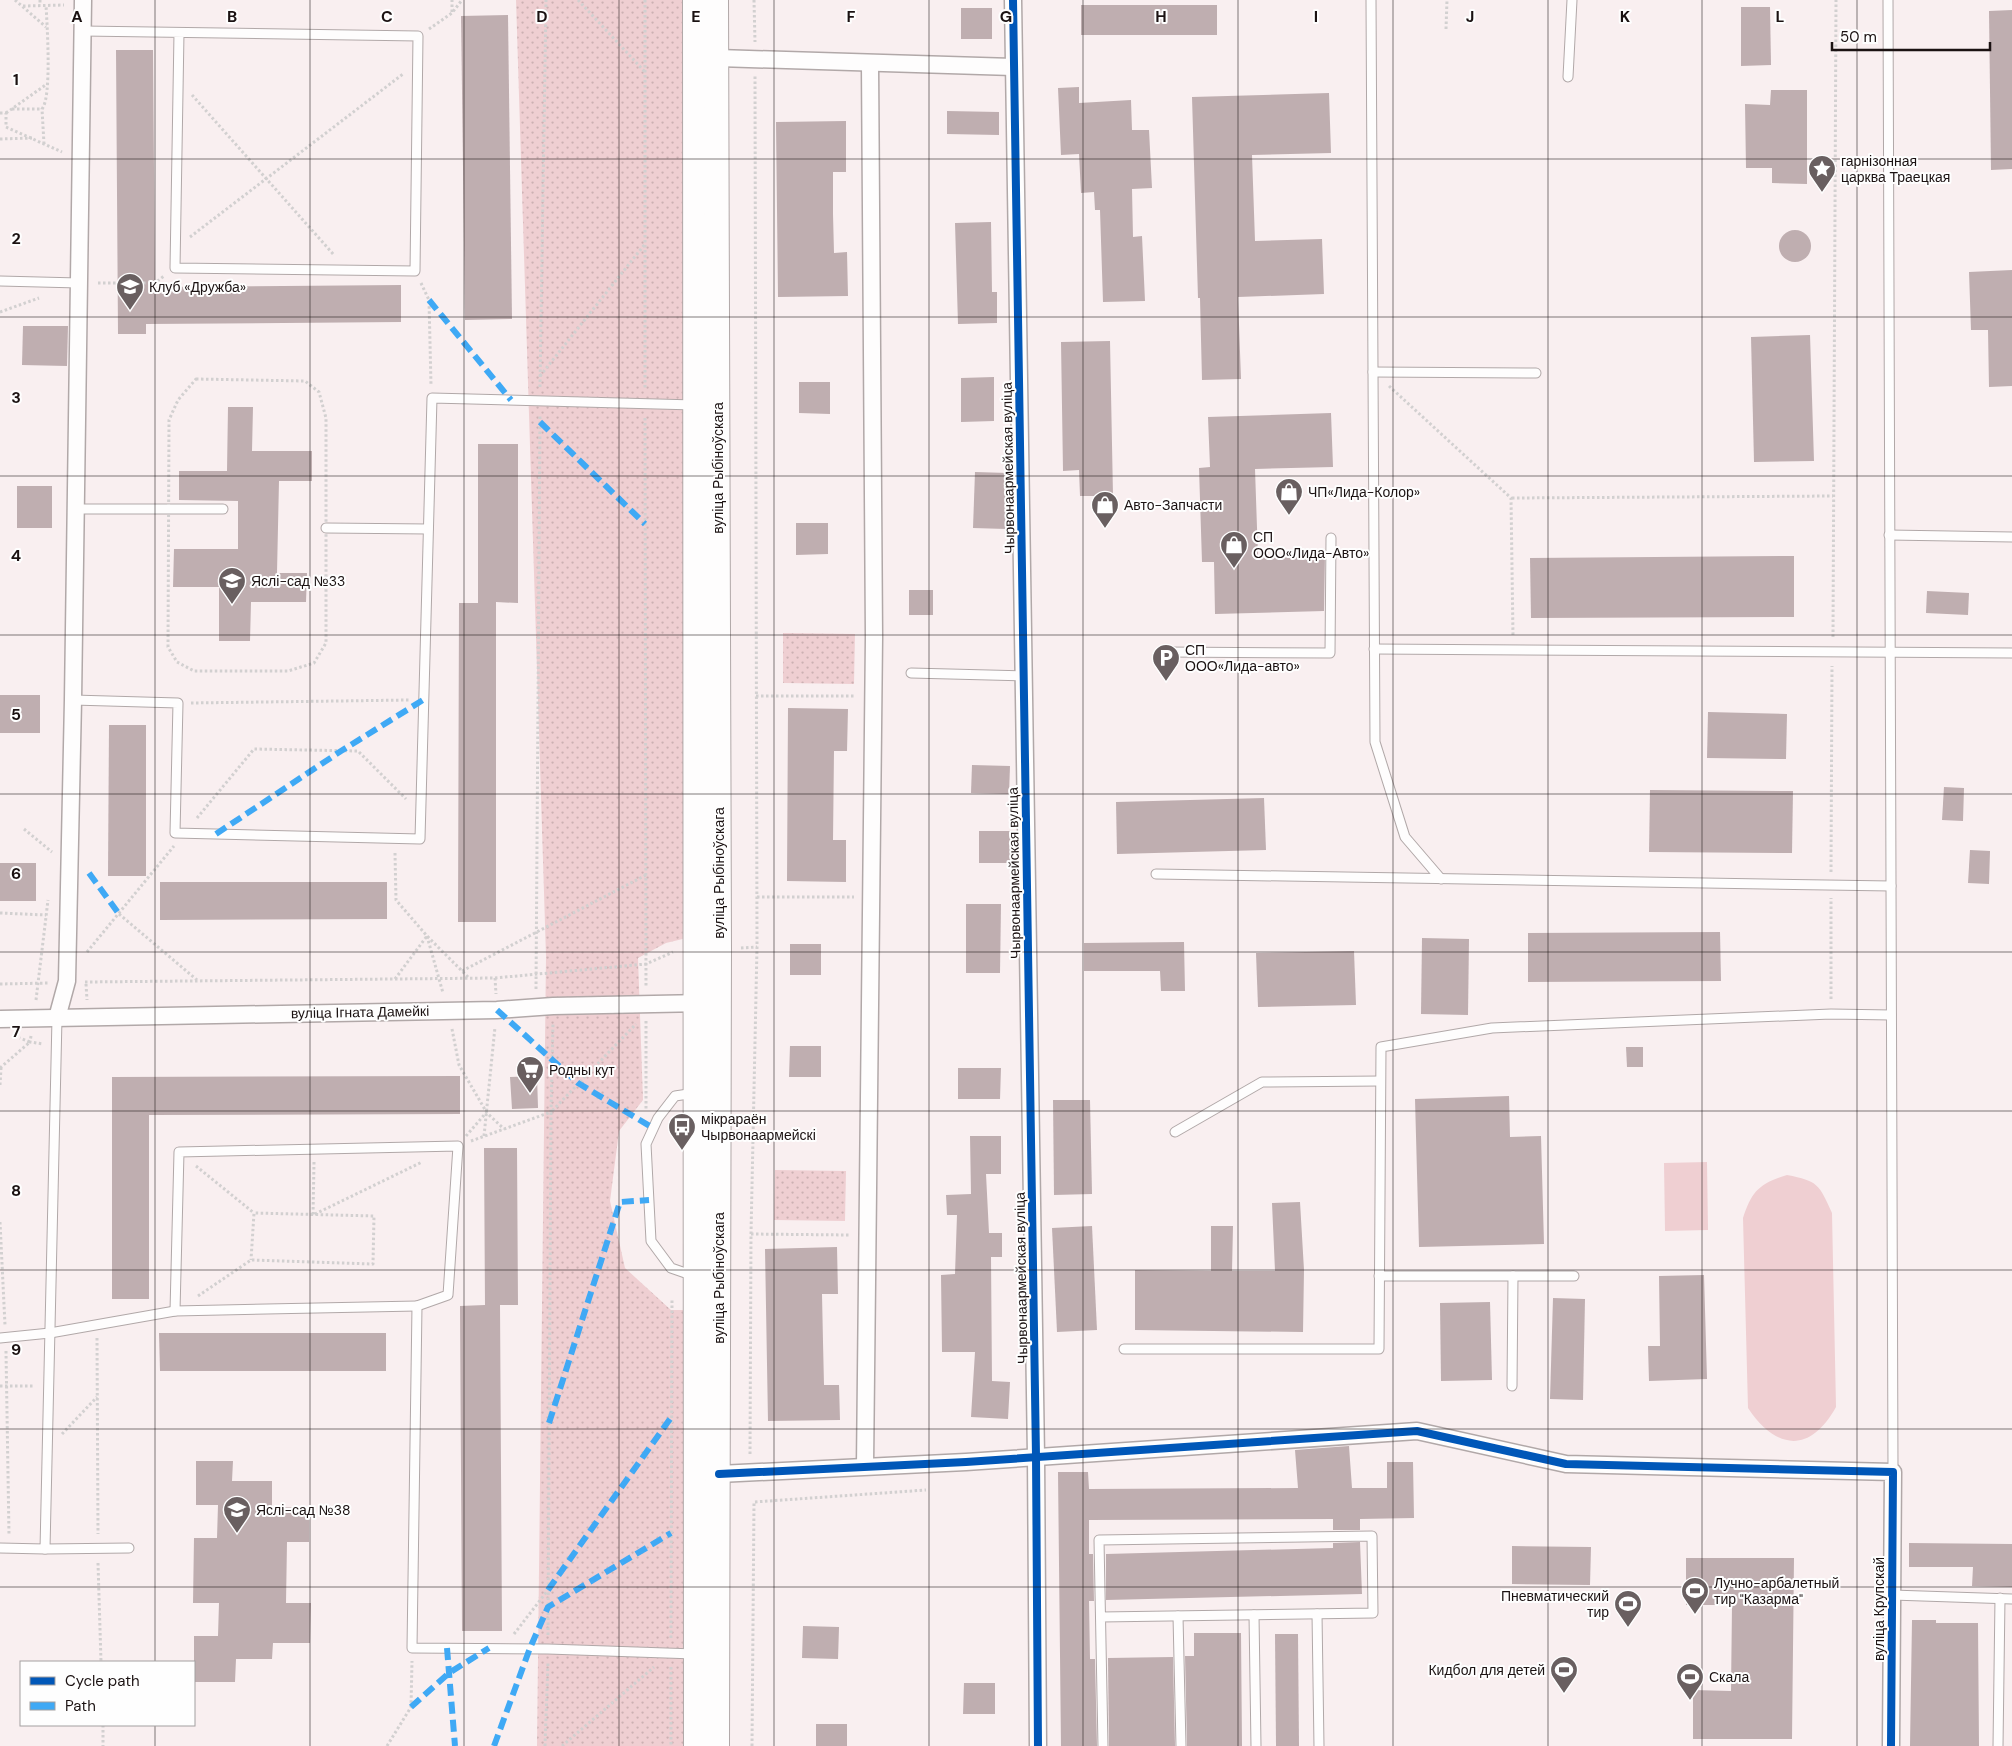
<svg xmlns="http://www.w3.org/2000/svg" width="2012" height="1746" font-family="'DM Sans',sans-serif">
<style>
.grass{fill:url(#grass-dots)}
.pitch{fill:#efcfd2}
.building{fill:#bfaeb0}
.lines{fill:none;stroke-linecap:round;stroke-linejoin:round}
.service-casing{stroke:#b1a8a8;stroke-width:11}
.minor-casing{stroke:#b1a8a8;stroke-width:19}
.secondary-casing{stroke:#b1a8a8;stroke-width:26}
.path{stroke:#d2d0d0;stroke-width:3;stroke-dasharray:2.5 2.5;stroke-linecap:butt}
.service{stroke:#fefdfd;stroke-width:9}
.minor{stroke:#fefdfd;stroke-width:16}
.secondary{stroke:#fefdfd;stroke-width:24}
.quiet{stroke:#3fa9f5;stroke-width:6;stroke-dasharray:12 6;stroke-linecap:butt}
.cycleway-casing{stroke:#fefefe;stroke-width:11}
.cycleway{stroke:#0057b8;stroke-width:8}
.grid{fill:none;stroke:#1b1212;stroke-width:1;stroke-opacity:0.55}
.labels{text-anchor:middle;dominant-baseline:central;stroke-width:4;stroke-linejoin:round;paint-order:stroke}
.poi-label{font-size:14px;fill:#1b1212;stroke:#fefefe;text-anchor:start}
.street-label{font-size:14px;fill:#1b1212;stroke:#fefefe}
.grid-label{font-size:16px;text-anchor:middle;font-weight:bold;fill:#1b1212;stroke:#fefefe;stroke-width:4;stroke-linejoin:round;paint-order:stroke}
</style>
<defs>
<pattern id="grass-dots" width="8" height="8" patternUnits="userSpaceOnUse" patternTransform="scale(1.25)"><rect width="8" height="8" fill="#efcfd2"/><path d="M2 2h.1M6 6h.1" fill="none" stroke="#ccb1b3" stroke-width="1.8" stroke-linecap="round"/></pattern>
</defs>
<rect width="100%" height="100%" fill="#f9eff0"/>
<g class="grass">
<polygon points="516,0 687,0 695,936 666,943 638,958 643,1100 619,1131 610,1201 625,1268 671,1310 694,1310 694,1746 537,1746 546,956"/>
<polygon points="783,633 855,634 854,684 783,683"/>
<polygon points="775,1170 846,1171 845,1221 774,1220"/>
</g>
<g class="pitch">
<polygon points="1707,1162 1708,1230 1665,1231 1664,1163"/>
<path d="M1787,1175C1818,1181 1819,1184 1832,1213L1836,1407C1810,1454 1776,1450 1748,1408L1743,1218C1752,1191 1759,1184 1787,1175Z"/>
</g>
<g class="building">
<rect x="1081" y="5" width="136" height="30"/>
<polygon points="1741,7 1770,7 1771,65 1741,66"/>
<rect x="961" y="8" width="31" height="31"/>
<polygon points="2012,10 2012,169 1991,170 1989,11"/>
<polygon points="508,15 512,319 465,320 461,16"/>
<polygon points="116,50 153,50 155,287 401,285 401,322 146,324 146,334 118,334"/>
<polygon points="1079,87 1079,103 1131,100 1132,130 1149,130 1152,188 1132,189 1133,237 1142,236 1145,301 1103,302 1100,210 1095,210 1094,192 1081,193 1079,154 1061,155 1058,88"/>
<polygon points="1771,90 1807,90 1807,184 1772,183 1772,168 1746,168 1745,104 1770,105"/>
<polygon points="1329,93 1331,153 1252,155 1255,241 1322,239 1324,294 1238,297 1241,379 1202,380 1200,298 1198,298 1192,97"/>
<polygon points="947,111 999,112 999,135 947,134"/>
<polygon points="846,121 846,172 833,172 833,214 834,253 847,252 848,296 778,297 776,122"/>
<polygon points="991,222 992,292 997,292 997,323 958,324 955,223"/>
<circle cx="1795" cy="246" r="16"/>
<polygon points="2012,270 2012,386 1989,387 1988,330 1971,330 1969,272"/>
<polygon points="23,326 68,326 67,366 22,365"/>
<polygon points="1810,335 1814,461 1754,462 1751,337"/>
<polygon points="1110,341 1113,496 1080,496 1079,470 1063,471 1061,342"/>
<polygon points="994,377 994,421 961,422 961,378"/>
<polygon points="799,382 830,382 830,414 799,413"/>
<polygon points="228,407 253,407 252,451 312,451 312,481 279,481 277,573 307,573 306,602 251,602 250,641 219,641 219,587 173,587 174,549 238,549 238,501 179,500 179,471 227,471"/>
<polygon points="1331,413 1333,467 1255,469 1258,557 1325,555 1324,611 1215,614 1214,562 1202,562 1199,468 1210,467 1208,417"/>
<polygon points="478,444 518,444 518,603 496,602 496,922 458,922 459,603 478,603"/>
<polygon points="975,472 1008,473 1006,529 973,528"/>
<rect x="17" y="486" width="35" height="42"/>
<polygon points="796,523 828,523 828,554 796,555"/>
<polygon points="1794,556 1794,617 1531,618 1530,558"/>
<rect x="909" y="590" width="24" height="25"/>
<polygon points="1927,591 1969,593 1968,615 1926,613"/>
<rect x="0" y="695" width="40" height="38"/>
<polygon points="788,708 848,709 847,751 834,751 833,840 846,840 846,882 787,881"/>
<polygon points="1708,712 1787,714 1786,759 1707,758"/>
<polygon points="109,725 146,725 146,876 108,876"/>
<polygon points="972,765 1010,766 1009,794 971,793"/>
<polygon points="1944,787 1964,788 1963,821 1942,820"/>
<polygon points="1650,790 1793,791 1792,853 1649,852"/>
<polygon points="1264,798 1266,850 1117,854 1116,802"/>
<rect x="979" y="831" width="32" height="32"/>
<polygon points="1970,850 1990,851 1989,884 1968,883"/>
<rect x="0" y="863" width="36" height="38"/>
<polygon points="160,882 387,882 387,919 160,920"/>
<polygon points="966,904 1001,904 1000,973 966,973"/>
<polygon points="1720,932 1721,981 1528,982 1528,933"/>
<polygon points="1422,938 1469,939 1468,1015 1421,1014"/>
<polygon points="1184,942 1185,991 1161,991 1160,971 1084,971 1084,943"/>
<rect x="790" y="944" width="31" height="31"/>
<polygon points="1354,951 1356,1005 1258,1007 1256,953"/>
<polygon points="790,1046 821,1046 821,1077 789,1077"/>
<polygon points="1626,1047 1643,1047 1643,1067 1627,1067"/>
<polygon points="958,1068 1001,1068 1000,1099 958,1099"/>
<polygon points="460,1076 460,1114 149,1115 149,1299 112,1299 112,1077"/>
<polygon points="537,1076 538,1108 512,1109 510,1077"/>
<polygon points="1509,1096 1510,1137 1541,1136 1544,1244 1419,1247 1415,1099"/>
<polygon points="1053,1100 1090,1100 1092,1194 1054,1195"/>
<polygon points="970,1136 1001,1136 1001,1174 986,1174 989,1233 1002,1233 1002,1257 991,1257 992,1381 1010,1382 1008,1419 971,1417 975,1352 942,1352 941,1275 955,1274 957,1215 947,1215 946,1195 971,1194"/>
<polygon points="484,1148 517,1148 518,1305 500,1305 502,1631 462,1631 460,1306 485,1305"/>
<polygon points="1300,1202 1304,1270 1303,1332 1135,1330 1135,1270 1211,1271 1211,1226 1233,1226 1232,1271 1275,1271 1272,1203"/>
<polygon points="1092,1226 1097,1330 1057,1332 1052,1228"/>
<polygon points="837,1247 838,1294 822,1294 823,1342 824,1385 839,1385 840,1420 768,1421 765,1249"/>
<polygon points="1704,1275 1707,1379 1649,1381 1648,1346 1660,1346 1659,1276"/>
<polygon points="1553,1298 1585,1299 1583,1400 1550,1399"/>
<polygon points="1490,1302 1492,1380 1441,1381 1440,1303"/>
<polygon points="159,1333 386,1333 386,1371 160,1371"/>
<polygon points="1349,1446 1352,1488 1387,1488 1387,1462 1413,1462 1414,1518 1360,1519 1360,1530 1333,1530 1333,1519 1089,1520 1089,1554 1093,1554 1094,1601 1089,1601 1090,1659 1095,1659 1097,1746 1061,1746 1058,1472 1088,1472 1089,1489 1298,1488 1295,1450"/>
<polygon points="196,1461 233,1461 232,1481 272,1481 272,1507 309,1508 309,1542 287,1542 286,1603 311,1603 310,1643 273,1643 272,1659 236,1659 235,1682 194,1682 194,1636 218,1636 219,1603 193,1603 194,1538 217,1538 218,1505 196,1505"/>
<polygon points="1360,1542 1362,1594 1106,1600 1106,1554 1333,1548 1333,1543"/>
<polygon points="1909,1543 2012,1544 2012,1587 1972,1586 1973,1567 1909,1567"/>
<polygon points="1512,1546 1591,1547 1590,1585 1512,1584"/>
<polygon points="1686,1558 1794,1558 1792,1739 1693,1739 1693,1690 1731,1691 1732,1605 1686,1605"/>
<polygon points="1912,1620 1936,1620 1936,1623 1978,1623 1979,1746 1910,1746"/>
<polygon points="803,1626 839,1627 838,1659 802,1658"/>
<polygon points="1194,1633 1241,1633 1242,1746 1187,1746 1185,1656 1194,1656"/>
<polygon points="1275,1634 1298,1634 1299,1746 1276,1746"/>
<polygon points="1173,1657 1175,1746 1109,1746 1108,1658"/>
<polygon points="964,1683 995,1683 995,1714 963,1714"/>
<rect x="816" y="1724" width="31" height="22"/>
</g>
<g class="lines">
<defs>
<g id="service">
<polyline points="1371,0 1375,742 1405,837 1441,879"/>
<polyline points="1888,0 1893,1472"/>
<polyline points="83,31 418,36 415,271 175,268 179,33"/>
<polyline points="1568,77 1572,0"/>
<polyline points="0,281 79,283"/>
<polyline points="1373,372 1536,373"/>
<polyline points="75,509 223,509"/>
<polyline points="326,528 428,529"/>
<polyline points="1889,535 2012,537"/>
<polyline points="1374,649 2012,653"/>
<polyline points="1165,652 1330,653 1331,538"/>
<polyline points="911,673 1024,676"/>
<polyline points="73,700 178,703 175,833 420,839 432,398 695,405"/>
<polyline points="1156,874 1891,886"/>
<polyline points="1175,1132 1262,1082 1380,1081"/>
<polyline points="694,1276 671,1268 651,1241 646,1144 658,1118 675,1096 695,1093"/>
<polyline points="1379,1276 1574,1276"/>
<polyline points="175,1311 179,1152 458,1146 448,1295 417,1306 412,1648 548,1649 695,1654"/>
<polyline points="0,1338 50,1333 175,1311 417,1306"/>
<polyline points="1124,1349 1379,1349 1381,1047 1492,1028 1831,1014 1891,1015"/>
<polyline points="1512,1386 1513,1276"/>
<polyline points="0,1548 45,1549 57,1018"/>
<polyline points="45,1549 129,1548"/>
<polyline points="1892,1595 2012,1599"/>
<polyline points="1317,1614 1319,1746"/>
<polyline points="1254,1615 1256,1746"/>
<polyline points="1178,1616 1181,1746"/>
<polyline points="1101,1617 1373,1613 1372,1536 1099,1540 1103,1746"/>
<polyline points="1998,1746 2000,1598"/>
</g>
<g id="minor">
<polyline points="1013,0 1036,1456 1038,1746"/>
<polyline points="718,58 1013,67"/>
<polyline points="57,1018 67,981 73,700 83,0"/>
<polyline points="0,1019 497,1010 553,1006 704,1003"/>
<polyline points="865,1466 874,637 870,64"/>
<polyline points="719,1474 966,1462 1417,1431 1566,1464 1893,1472 1891,1746"/>
</g>
<g id="secondary">
<polyline points="695,0 696,1746"/>
<polyline points="716,0 719,948 717,1746"/>
</g>
</defs>
<use href="#service" class="service-casing"/>
<use href="#minor" class="minor-casing"/>
<use href="#secondary" class="secondary-casing"/>
<g class="path">
<polyline points="15,0 46,27"/>
<polyline points="40,0 40,5"/>
<polyline points="578,0 645,72"/>
<polyline points="645,0 645,389"/>
<polyline points="754,0 755,42"/>
<polyline points="23,6 64,5"/>
<polyline points="452,12 452,0"/>
<polyline points="429,29 452,13 462,0"/>
<polyline points="1446,29 1447,0"/>
<polyline points="192,95 334,255"/>
<polyline points="12,109 42,109"/>
<polyline points="0,113 6,113 6,127 62,152"/>
<polyline points="6,113 47,84"/>
<polyline points="0,139 32,138"/>
<path d="M44,144L42,109C52,97 47,24 46,5"/>
<polyline points="190,237 403,74"/>
<polyline points="98,283 155,283 164,276"/>
<polyline points="421,283 429,300 431,385"/>
<polyline points="0,312 39,298"/>
<polyline points="540,376 645,244"/>
<polygon points="196,379 305,381 319,392 326,418 326,643 314,663 288,671 194,671 177,662 168,647 169,420 178,400"/>
<polyline points="1389,386 1511,498 1513,636"/>
<polyline points="540,387 546,0"/>
<polyline points="645,418 646,987"/>
<polyline points="1512,498 1833,496"/>
<polyline points="1833,637 1836,0"/>
<polyline points="756,696 856,696"/>
<polyline points="191,703 410,700"/>
<polyline points="197,818 254,749 358,751 406,799"/>
<polyline points="24,829 52,852"/>
<polyline points="395,853 396,900 427,936 469,978"/>
<polyline points="1831,872 1832,666"/>
<polyline points="757,897 854,897"/>
<polyline points="0,913 46,915"/>
<polyline points="119,914 197,980"/>
<polyline points="427,936 443,993"/>
<polyline points="741,948 757,947"/>
<polyline points="87,952 174,846"/>
<polyline points="462,971 646,875"/>
<polyline points="495,978 496,994"/>
<polyline points="395,979 427,936"/>
<polyline points="85,982 495,978 646,964 673,952"/>
<polyline points="0,984 49,983"/>
<polyline points="86,984 87,1000"/>
<polyline points="536,989 540,415"/>
<polyline points="1831,999 1831,898"/>
<polyline points="36,1000 48,900"/>
<polyline points="646,1021 646,1109"/>
<polyline points="452,1029 459,1065 487,1113 504,1129"/>
<polyline points="31,1036 30,1042 43,1044"/>
<polyline points="0,1068 30,1042 20,1038"/>
<polyline points="0,1085 1,1068"/>
<polyline points="466,1136 485,1114"/>
<polyline points="484,1136 495,1027"/>
<polyline points="471,1141 551,1112 553,1023"/>
<polyline points="314,1162 313,1215 422,1162"/>
<polyline points="196,1166 254,1213"/>
<polyline points="0,1222 5,1325"/>
<polyline points="751,1234 850,1235"/>
<polyline points="198,1296 251,1260 373,1264 374,1216 254,1213 251,1260"/>
<polyline points="97,1338 98,1534"/>
<polyline points="6,1351 9,1535"/>
<polyline points="0,1386 34,1386"/>
<polyline points="62,1434 97,1397"/>
<polyline points="750,1454 751,1234 757,947 755,76"/>
<polyline points="98,1563 101,1662"/>
<polyline points="514,1634 548,1590"/>
<polyline points="548,1635 551,1112 636,1024"/>
<polyline points="671,1638 672,1298"/>
<polyline points="671,1667 671,1746"/>
<polyline points="103,1725 103,1746"/>
<polyline points="387,1746 411,1707 412,1661"/>
<polyline points="545,1746 548,1662"/>
<polyline points="562,1746 654,1667"/>
<polyline points="752,1746 754,1502 926,1490"/>
</g>
<use href="#service" class="service"/>
<use href="#minor" class="minor"/>
<use href="#secondary" class="secondary"/>
<g class="quiet">
<polyline points="429,300 511,400"/>
<polyline points="540,422 645,524"/>
<polyline points="216,834 341,751 423,700"/>
<polyline points="89,873 119,914"/>
<polyline points="497,1010 578,1083 653,1128"/>
<polyline points="549,1423 620,1202 649,1200"/>
<polyline points="548,1590 670,1419"/>
<polyline points="447,1648 455,1746"/>
<polyline points="411,1707 449,1673 489,1648"/>
<polyline points="494,1746 530,1648 548,1607 671,1533"/>
</g>
<defs>
<g id="cycleway">
<polyline points="1013,0 1036,1456 1038,1746"/>
<polyline points="719,1474 966,1462 1417,1431 1566,1464 1893,1472 1891,1746"/>
</g>
</defs>
<use href="#cycleway" class="cycleway-casing"/>
<use href="#cycleway" class="cycleway"/>
</g>
<path class="grid" d="M155,0V1662M310,0V1746M464,0V1746M619,0V1746M774,0V1746M929,0V1746M1083,0V1746M1238,0V1746M1393,0V1746M1548,0V1746M1702,0V1746M1857,0V1746M0,159H2012M0,317H2012M0,476H2012M0,635H2012M0,794H2012M0,952H2012M0,1111H2012M0,1270H2012M0,1429H2012M0,1587H2012M155,1725V1746"/>
<defs>
<symbol id="sight-pin" viewBox="-11 -11 22 30"><path d="M0 17L-7.5 6A9.5 9.5 0 1 1 7.5 6Z" fill="#695f60" stroke="#fefefe"/><path d="M0-6L1.8-2.2L6-1.7L2.9 1.2L3.7 5.4L0 3.3L-3.7 5.4L-2.9 1.2L-6-1.7L-1.8-2.2Z" fill="#fff"/></symbol>
<symbol id="school-pin" viewBox="-11 -11 22 30"><path d="M0 17L-7.5 6A9.5 9.5 0 1 1 7.5 6Z" fill="#695f60" stroke="#fefefe"/><path d="M0-5L7-2L0 1L-7-2ZM-4 1L0 2.5L4 1V4Q0 6-4 4Z" fill="#fff"/></symbol>
<symbol id="shop-pin" viewBox="-11 -11 22 30"><path d="M0 17L-7.5 6A9.5 9.5 0 1 1 7.5 6Z" fill="#695f60" stroke="#fefefe"/><path d="M-5-2.5h2.3a2.7 3.5 0 0 1 5.4 0H5L5.5 6h-11ZM-1.5-2.5h3a1.5 2.3 0 0 0-3 0Z" fill="#fff"/></symbol>
<symbol id="parking-pin" viewBox="-11 -11 22 30"><path d="M0 17L-7.5 6A9.5 9.5 0 1 1 7.5 6Z" fill="#695f60" stroke="#fefefe"/><path d="M-3.5-5.5H1a3.5 3.5 0 0 1 0 7H-1V5.5H-3.5ZM-1-3.4V-.6H.8a1.4 1.4 0 0 0 0-2.8Z" fill="#fff"/></symbol>
<symbol id="supermarket-pin" viewBox="-11 -11 22 30"><path d="M0 17L-7.5 6A9.5 9.5 0 1 1 7.5 6Z" fill="#695f60" stroke="#fefefe"/><path d="M-6-5.5h2.5l.6 2H6L4.5 2H-2.5L-4.4-4H-6ZM-1.5 3.2a1.3 1.3 0 1 0 .1 0ZM3 3.2a1.3 1.3 0 1 0 .1 0Z" fill="#fff"/></symbol>
<symbol id="bus-pin" viewBox="-11 -11 22 30"><path d="M0 17L-7.5 6A9.5 9.5 0 1 1 7.5 6Z" fill="#695f60" stroke="#fefefe"/><path d="M-5-6H5V4H4V6H2V4H-2V6H-4V4H-5ZM-3.5-4V0h7V-4ZM-3.5 1.2v1.5H-2V1.2ZM2 1.2v1.5H3.5V1.2Z" fill="#fff"/></symbol>
<symbol id="stadium-pin" viewBox="-11 -11 22 30"><path d="M0 17L-7.5 6A9.5 9.5 0 1 1 7.5 6Z" fill="#695f60" stroke="#fefefe"/><path d="M0-5a6.5 5 0 1 0 0 10a6.5 5 0 1 0 0-10ZM-3.5-1.8h7v3.6h-7Z" fill="#fff"/></symbol>
</defs>
<g fill-rule="evenodd">
<use href="#sight-pin" x="1806" y="153" width="32" height="43"/>
<use href="#school-pin" x="114" y="271" width="32" height="43"/>
<use href="#shop-pin" x="1273" y="476" width="32" height="43"/>
<use href="#shop-pin" x="1089" y="489" width="32" height="43"/>
<use href="#shop-pin" x="1218" y="529" width="32" height="43"/>
<use href="#school-pin" x="216" y="565" width="32" height="43"/>
<use href="#parking-pin" x="1150" y="642" width="32" height="43"/>
<use href="#supermarket-pin" x="514" y="1054" width="32" height="43"/>
<use href="#bus-pin" x="666" y="1111" width="32" height="43"/>
<use href="#school-pin" x="221" y="1494" width="32" height="43"/>
<use href="#stadium-pin" x="1679" y="1575" width="32" height="43"/>
<use href="#stadium-pin" x="1612" y="1588" width="32" height="43"/>
<use href="#stadium-pin" x="1548" y="1654" width="32" height="43"/>
<use href="#stadium-pin" x="1674" y="1661" width="32" height="43"/>
</g>
<g class="labels">
<g class="poi-label">
<text x="1841" y="161">гарнізонная<tspan x="1841" dy="16">царква Траецкая</tspan></text>
<text x="149" y="287">Клуб «Дружба»</text>
<text x="1308" y="492">ЧП«Лида-Колор»</text>
<text x="1124" y="505">Авто-Запчасти</text>
<text x="1253" y="537">СП<tspan x="1253" dy="16">ООО«Лида-Авто»</tspan></text>
<text x="251" y="581">Яслі-сад №33</text>
<text x="1185" y="650">СП<tspan x="1185" dy="16">ООО«Лида-авто»</tspan></text>
<text x="549" y="1070">Родны кут</text>
<text x="701" y="1119">мікрараён<tspan x="701" dy="16">Чырвонаармейскі</tspan></text>
<text x="256" y="1510">Яслі-сад №38</text>
<text x="1714" y="1583">Лучно-арбалетный<tspan x="1714" dy="16">тир "Казарма"</tspan></text>
<text x="1609" y="1596" text-anchor="end">Пневматический<tspan x="1609" dy="16">тир</tspan></text>
<text x="1545" y="1670" text-anchor="end">Кидбол для детей</text>
<text x="1709" y="1677">Скала</text>
</g>
<g class="street-label">
<text transform="translate(718 468) rotate(-90)">вуліца Рыбіноўскага</text>
<text transform="translate(1008 468) rotate(-91)">Чырвонаармейская вуліца</text>
<text transform="translate(719 873) rotate(-90)">вуліца Рыбіноўскага</text>
<text transform="translate(1014 873) rotate(-91)">Чырвонаармейская вуліца</text>
<text transform="translate(360 1012) rotate(-1)">вуліца Ігната Дамейкі</text>
<text transform="translate(719 1278) rotate(-90)">вуліца Рыбіноўскага</text>
<text transform="translate(1021 1278) rotate(-91)">Чырвонаармейская вуліца</text>
<text transform="translate(1879 1609) rotate(-90)">вуліца Крупскай</text>
</g>
</g>
<g class="grid-label">
<text x="77" y="22">A</text>
<text x="232" y="22">B</text>
<text x="387" y="22">C</text>
<text x="542" y="22">D</text>
<text x="696" y="22">E</text>
<text x="851" y="22">F</text>
<text x="1006" y="22">G</text>
<text x="1161" y="22">H</text>
<text x="1316" y="22">I</text>
<text x="1470" y="22">J</text>
<text x="1625" y="22">K</text>
<text x="1780" y="22">L</text>
<text x="16" y="85">1</text>
<text x="16" y="244">2</text>
<text x="16" y="403">3</text>
<text x="16" y="561">4</text>
<text x="16" y="720">5</text>
<text x="16" y="879">6</text>
<text x="16" y="1037">7</text>
<text x="16" y="1196">8</text>
<text x="16" y="1355">9</text>
</g>
<rect x="20" y="1661" width="175" height="65" fill="#fefefe" stroke="#a3a0a0"/>
<rect x="30" y="1677" width="25" height="8" fill="#0057b8" stroke="#a3a0a0"/>
<text x="65" y="1686" font-size="15" fill="#1b1212">Cycle path</text>
<rect x="30" y="1702" width="25" height="8" fill="#3fa9f5" stroke="#a3a0a0"/>
<text x="65" y="1711" font-size="15" fill="#1b1212">Path</text>
<path d="M1832 42v8h158v-8" fill="none" stroke="#1b1212" stroke-width="2.5"/>
<text x="1840" y="42" font-size="15" fill="#1b1212" stroke="#fefefe" stroke-width="4" paint-order="stroke">50 m</text>
</svg>
